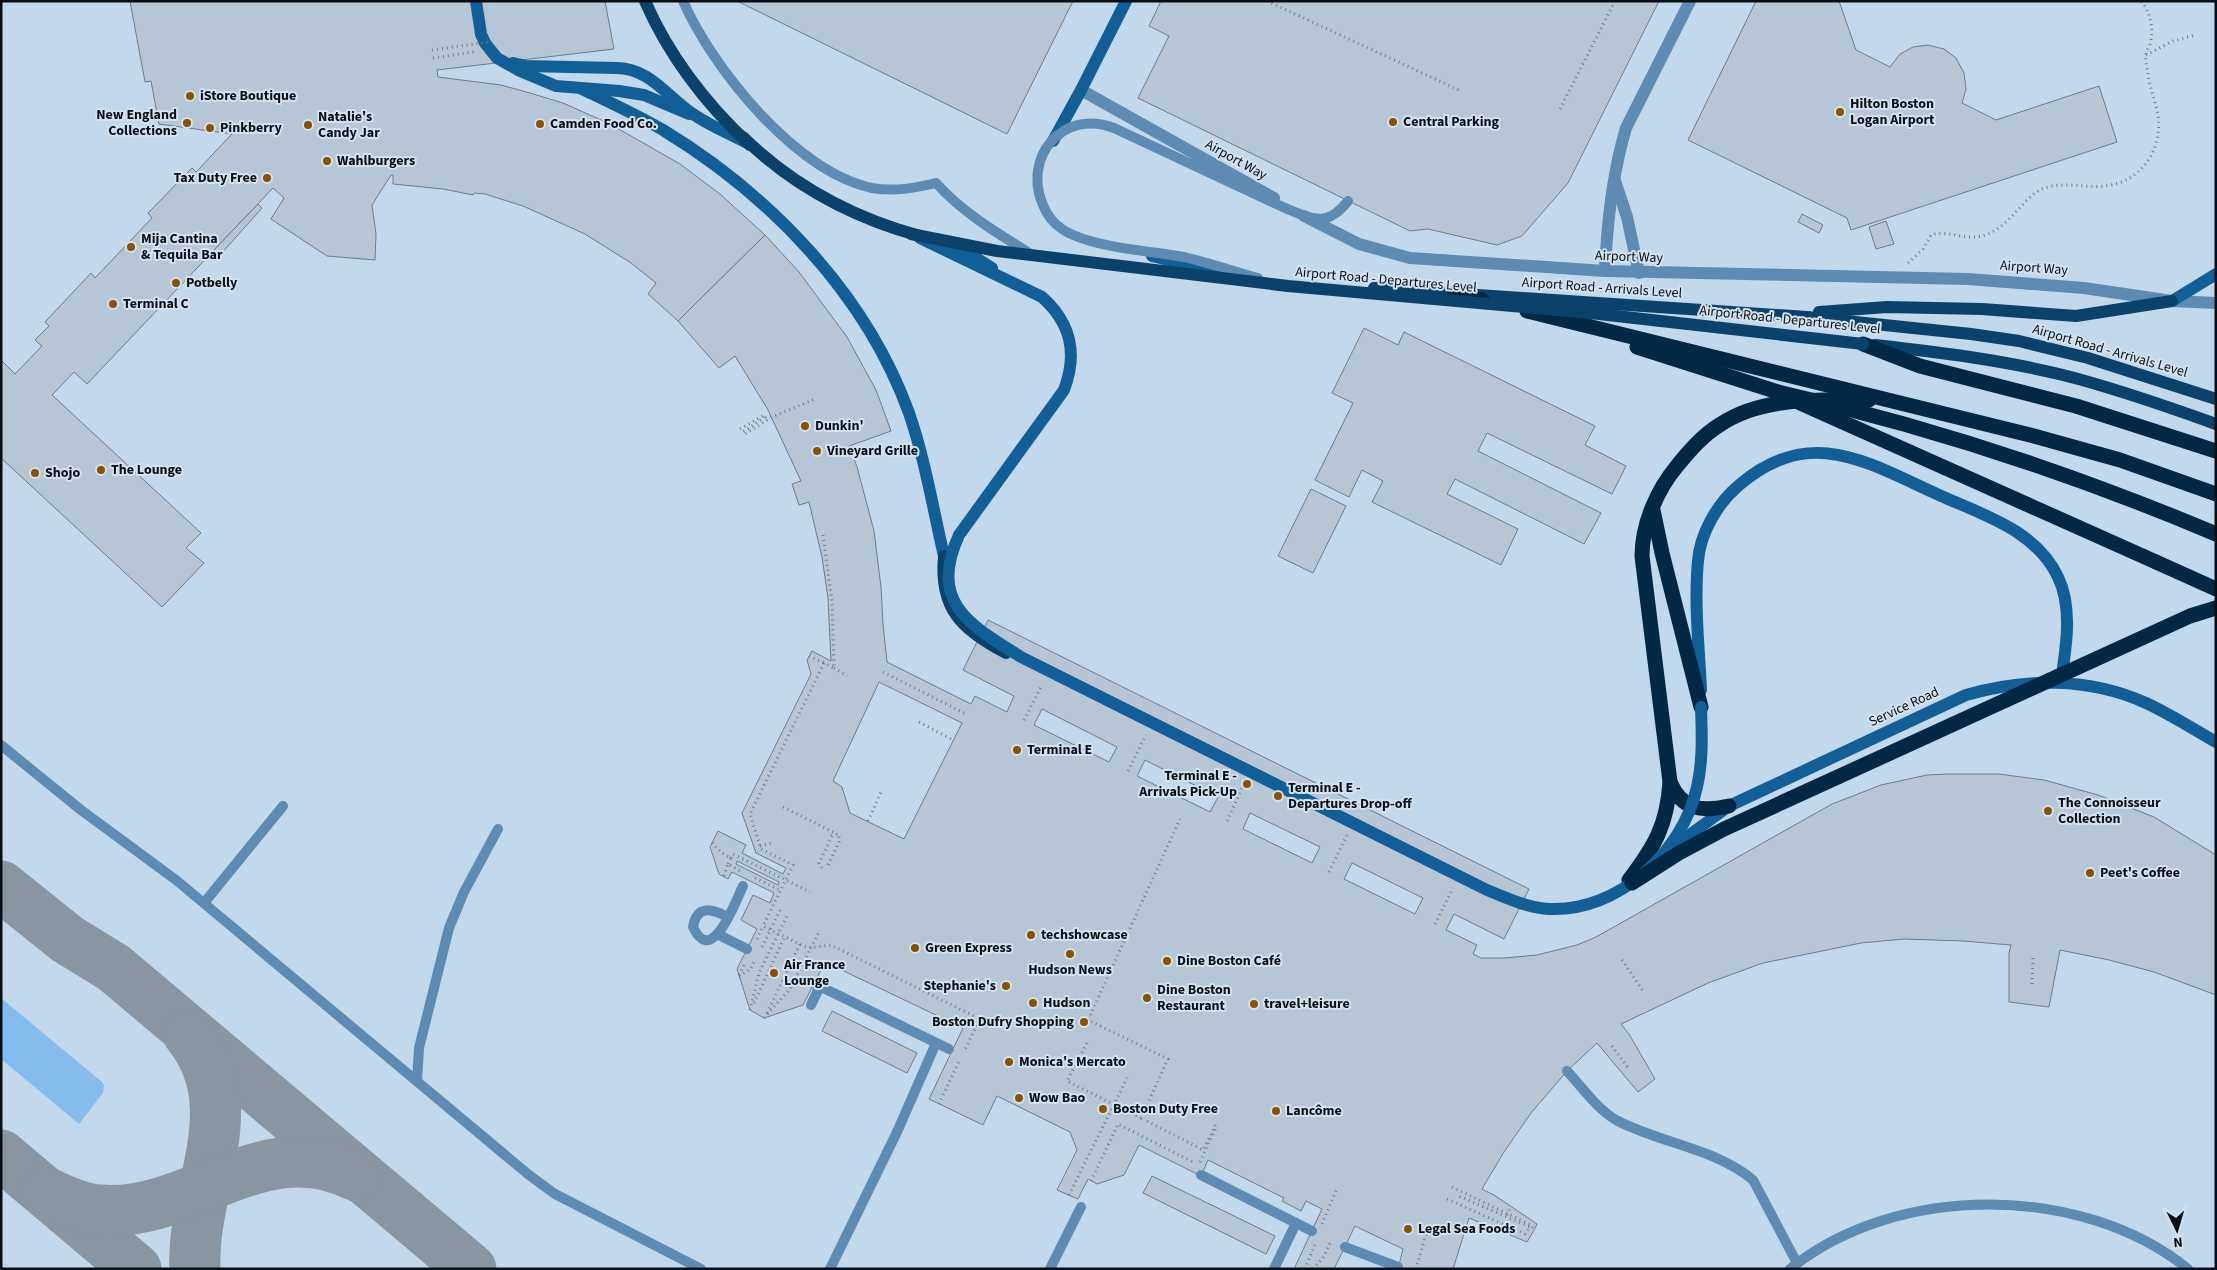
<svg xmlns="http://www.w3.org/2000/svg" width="2217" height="1270" font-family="'Source Sans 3',sans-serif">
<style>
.built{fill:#c2d8ed}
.green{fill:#86bced}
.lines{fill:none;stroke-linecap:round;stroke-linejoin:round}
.taxiway{stroke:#8995a0;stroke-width:51}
.building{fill:#b6c6d5;stroke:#6d7b89;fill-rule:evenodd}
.path{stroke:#717c86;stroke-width:3;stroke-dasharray:1 4;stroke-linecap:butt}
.service{stroke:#5f8ab2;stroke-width:10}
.minor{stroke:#5f8ab2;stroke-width:12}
.tertiary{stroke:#5f8ab2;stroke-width:12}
.secondary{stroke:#125f98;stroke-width:12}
.primary{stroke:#0c4169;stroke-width:12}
.motorway{stroke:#022845;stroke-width:15}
.path-bridge{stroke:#717c86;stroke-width:3;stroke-dasharray:1 4;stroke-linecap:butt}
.service-bridge{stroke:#5f8ab2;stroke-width:10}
.secondary-bridge{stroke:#125f98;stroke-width:12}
.primary-bridge{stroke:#0c4169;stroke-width:12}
.motorway-bridge{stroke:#022845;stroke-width:15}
.poi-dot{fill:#885200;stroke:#d2e2f1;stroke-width:2}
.labels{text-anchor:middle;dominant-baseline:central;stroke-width:4;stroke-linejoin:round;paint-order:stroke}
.poi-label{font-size:14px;font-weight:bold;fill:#090e13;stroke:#d2e2f1;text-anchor:start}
.street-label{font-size:14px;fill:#090e13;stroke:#d2e2f1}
</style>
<rect width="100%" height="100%" fill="#d2e2f1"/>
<rect class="built" x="1" y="1" width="2215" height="1268"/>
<polygon class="green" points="1,998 102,1082 104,1085 103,1093 79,1124 1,1059"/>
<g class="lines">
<g class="taxiway">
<polyline points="1,886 67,939 114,968 471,1269"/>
<path d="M189,1035C247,1108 191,1189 195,1269"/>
<polyline points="1,1155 136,1269"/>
<path d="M46,1192C62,1200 81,1209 100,1210C190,1218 264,1128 356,1176"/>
</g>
</g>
<g class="building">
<polygon points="130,1 605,1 614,49 437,70 438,77 501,85 530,93 563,103 610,124 680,164 720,194 765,235 678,321 648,294 656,283 631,263 585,234 523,206 485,194 474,193 473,195 443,189 393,184 393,175 391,175 372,205 376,234 375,260 327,256 271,219 284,198 273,188 87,384 74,372 52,395 201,533 186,548 204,563 162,607 1,458 1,360 15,374 42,346 35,340 49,326 45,322 91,273 95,278 152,218 148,213 192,168 196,172 232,134 159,124 151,81 145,82"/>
<polygon points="737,1 1073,1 1007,134"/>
<polygon points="1161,1 1659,1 1568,183 1522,236 1497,245 1428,229 1410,231 1138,98 1169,36 1149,26"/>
<polygon points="1756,1 1839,1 1856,50 1890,67 1900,54 1913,47 1928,45 1944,49 1956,58 1964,73 1966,89 1962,103 1996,120 2099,86 2117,142 1851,230 1847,218 1688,140"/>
<polygon points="258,204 262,208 220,255 214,250"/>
<polygon points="1802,214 1823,225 1819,233 1798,222"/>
<polygon points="1886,221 1894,244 1876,249 1869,227"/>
<path d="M765,235L799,272L847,337L876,390L891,431L849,446L857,467L874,531L881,587L883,624L887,662L971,704L975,696L1007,712L1014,696L963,670L988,620L1529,889L1504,939L1454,914L1446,930L1477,945L1473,954L1481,958H1504L1537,955L1577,945L1596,937L1832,804L1881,785L1927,775L1949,774H1999L2044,780L2098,795L2154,817L2216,855V995L2154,972L2109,960L2060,950L2049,1007L2009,1002V953L2011,945L1963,941L1904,939L1861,943L1763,963L1708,983L1621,1024L1629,1034L1655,1079L1638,1092L1597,1043L1567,1071L1531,1113L1504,1152L1482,1189L1494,1195L1537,1224L1534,1230L1527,1242L1469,1218L1453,1269H1398L1403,1249L1355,1226L1334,1269H1294L1322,1209L1306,1201L1301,1211L1282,1201L1284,1198L1208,1160L1201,1176L1139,1145L1124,1175L1097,1184L1088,1179L1078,1199L1057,1190L1077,1150L1070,1132L997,1096L983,1125L929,1099L963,1028L825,962L803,1005L764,1018L750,1010L737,969L757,929L741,920L753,895L770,903L774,893L732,872L728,879L719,874L710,847L718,831L746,845L742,853L783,874L786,868L756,853L742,813L811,674L807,660L812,651L831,661L828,598L822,557L809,502L799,505L792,484L801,481L768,410L735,356L719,368L678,321ZM879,682L962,723L904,839L850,813L842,787L833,781ZM1042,709L1117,747L1109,762L1034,725ZM1145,760L1218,797L1210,812L1137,776ZM1250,813L1320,847L1312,863L1243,829ZM737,861L779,882L778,885L736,864ZM1352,863L1423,898L1415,914L1344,879Z"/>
<polygon points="1364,328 1398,345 1404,332 1595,426 1585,445 1626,466 1612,494 1487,433 1478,451 1601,513 1584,544 1455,479 1447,494 1518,529 1501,565 1372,502 1383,481 1362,470 1349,497 1315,480 1353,403 1332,393"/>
<polygon points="1311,489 1346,506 1313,573 1278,556"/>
<polygon points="832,1011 917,1053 907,1073 822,1031"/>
<polygon points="1152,1176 1275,1236 1266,1254 1143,1193"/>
</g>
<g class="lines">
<g class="path">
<polyline points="1267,1 1461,91"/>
<polyline points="2146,55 2173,41 2196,35"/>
<polyline points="433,58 474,52"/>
<polyline points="1560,109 1615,1"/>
<path d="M1908,263L1923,249L1931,235C1953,229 1966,244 1990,233C2013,223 2026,192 2048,187C2067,182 2085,188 2104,186C2143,183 2165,146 2157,110C2154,97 2149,86 2148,73C2147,68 2145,60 2146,55C2146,51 2149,47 2150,44C2154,29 2151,13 2141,1"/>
<polyline points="740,429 764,415 765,417 743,432 745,434 772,417 815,399"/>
<polyline points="823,535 832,602 834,668 824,663 750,814 761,849 793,865 763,926 808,948 831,945 980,1019 964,1051"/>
<polyline points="809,656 824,663"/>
<polyline points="834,668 847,676"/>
<polyline points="883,672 966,714"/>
<polyline points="1024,720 1042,685"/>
<polyline points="919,722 953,740"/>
<polyline points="1128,771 1146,735"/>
<polyline points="783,807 837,834"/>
<polyline points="868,821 881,792"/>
<polyline points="1227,821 1244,784"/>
<polyline points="712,843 722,853 731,858 728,864"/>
<polyline points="760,846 772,843"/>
<polyline points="731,858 733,854 810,892"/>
<polyline points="822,868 819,863 832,836 838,834 840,840 827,867"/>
<polyline points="1329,872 1347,835"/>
<polyline points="724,876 728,864 742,872"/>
<polyline points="755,878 780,890"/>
<polyline points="1435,924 1453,888"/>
<polyline points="757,939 763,926"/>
<polyline points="762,947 780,910"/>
<polyline points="1622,960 1643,991"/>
<polyline points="739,975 745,963"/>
<polyline points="739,976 751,969 754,962"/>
<polyline points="2032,984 2033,955"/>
<polyline points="754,1003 785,936"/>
<polyline points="750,1010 759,973 788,914"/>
<polyline points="767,1013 800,944"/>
<polyline points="764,1018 790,989 820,930"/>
<polyline points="1087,1043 1067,1081 1141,1118 1168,1059 1088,1020 1180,819"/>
<polyline points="1612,1046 1628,1068"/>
<polyline points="939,1104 960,1059"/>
<polyline points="1147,1121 1203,1150 1217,1122"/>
<polyline points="1200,1162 1216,1128"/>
<polyline points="1091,1181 1118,1124 1195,1163"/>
<polyline points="1452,1187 1531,1225 1534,1230"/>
<polyline points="1069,1195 1127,1078"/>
<polyline points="1447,1199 1525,1234 1530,1227 1456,1195"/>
<polyline points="1507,1215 1511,1206"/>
<polyline points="1322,1224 1337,1188"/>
<polyline points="1305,1269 1315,1244"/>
<polyline points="1313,1269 1323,1258 1330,1243"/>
<polyline points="1416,1269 1427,1231"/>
</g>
<g class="service">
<path d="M683,1C713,69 796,172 872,188C894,192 915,188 936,183C963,213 997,233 1031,254"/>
<polyline points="1,745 81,810 176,880 529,1175 555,1194 701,1269"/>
<polyline points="204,903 283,806"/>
<path d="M728,917C712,909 697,904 693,927C712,968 735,902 743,886"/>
<polyline points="719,935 747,949"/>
<polyline points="813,983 949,1049"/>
<polyline points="811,1005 820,986"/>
<path d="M1567,1071C1582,1087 1597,1109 1616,1120C1659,1143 1715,1148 1753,1180L1797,1263"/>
<polyline points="417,1081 419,1048 449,928 464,892 498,829"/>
<polyline points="1201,1175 1312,1231"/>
<polyline points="1345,1247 1398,1267"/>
<polyline points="830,1269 897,1132 936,1043"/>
<polyline points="1050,1269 1081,1207"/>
<polyline points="1274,1269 1296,1223"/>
<path d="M1790,1269C1896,1183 2082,1183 2188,1269"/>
</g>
<g class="minor">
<polyline points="1615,181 1627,217 1639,273"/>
<path d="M1605,271C1607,223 1612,175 1626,128L1690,1"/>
</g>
<g class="tertiary">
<polyline points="1081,90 1274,198"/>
<polyline points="1304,216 1359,244 1410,258 1605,271 1968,279 2084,288 2172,301 2216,303"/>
</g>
<g class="secondary">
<polyline points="476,1 481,34 485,43 497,58 520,71 556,86 619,91 644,95 689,114"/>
<polyline points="513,63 526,66 616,68"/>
<path d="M582,89C609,102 637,115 663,130C770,195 866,294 909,413C925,459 933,509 944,556"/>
<polyline points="1053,141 1081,90 1126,1"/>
<polyline points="954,244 992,268"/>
<polyline points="1152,256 1225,274"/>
<polyline points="2172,301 2216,274"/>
<path d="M1701,690C1699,647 1694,603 1698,561C1700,534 1717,504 1738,486C1810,424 1866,462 1939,495C1983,515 2036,530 2058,577C2073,608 2066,648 2061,681"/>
<path d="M1665,853L1729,806L1966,695C2024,678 2089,677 2146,703C2170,714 2193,729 2216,742"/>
</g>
<g class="primary">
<path d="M743,137C792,185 854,218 920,236"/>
<polyline points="1374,288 1807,317 1971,334 2019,341 2088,358 2216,399"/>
<polyline points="1819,312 1887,307 1982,309 2076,316 2172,301"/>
<path d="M1875,345C1938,352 2002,360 2063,375C2115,388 2166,406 2216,424"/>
<path d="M944,556C939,609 962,630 1006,653"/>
</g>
<g class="motorway">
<polyline points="1455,293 1482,300"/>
<polyline points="1527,311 2034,436 2120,460 2216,494"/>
<polyline points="1863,344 1920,366 2076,406 2216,451"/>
<polyline points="1637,347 1778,392"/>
<polyline points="1653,510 1662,553 1701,707"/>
<polyline points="2156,562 2216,589"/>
<path d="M1670,782C1682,810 1701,812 1729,806"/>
<path d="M1629,880C1655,846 1667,825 1670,782L1642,556C1642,524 1657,490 1677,466C1690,450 1703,435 1721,424C1763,396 1821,400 1869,400"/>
</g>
<polyline class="path-bridge" points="432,50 489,42"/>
<path class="service-bridge" d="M1258,278C1233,271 1209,263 1184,257C1151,251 1088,247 1062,229C1053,223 1047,215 1043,205C1022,157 1063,108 1114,128L1285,208C1312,219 1327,228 1348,201"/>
<g class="secondary-bridge">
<path d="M616,68C652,68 669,100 696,116C711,126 728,133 745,142"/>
<path d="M920,238L1042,297C1071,323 1078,353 1064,390L959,535C928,603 970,625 1021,657L1487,890C1507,898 1528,908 1549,909C1618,912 1683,852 1697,787C1703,761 1702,734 1701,707"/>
</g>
<g class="primary-bridge">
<path d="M645,1C669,56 706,104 750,145"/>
<polyline points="911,234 997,251 1288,286 1590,313 1863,344"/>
</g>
<g class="motorway-bridge">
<path d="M1778,392C1929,426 2074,474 2216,534"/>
<polyline points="1800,403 2156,562"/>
<polyline points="1632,883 1679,853 1724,829 2190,616 2216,608"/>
</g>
</g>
<g class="poi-dot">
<circle cx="190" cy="96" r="5"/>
<circle cx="1840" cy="112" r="5"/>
<circle cx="1393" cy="122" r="5"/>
<circle cx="187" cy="123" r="5"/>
<circle cx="540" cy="124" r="5"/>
<circle cx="308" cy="125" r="5"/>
<circle cx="210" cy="128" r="5"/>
<circle cx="327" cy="161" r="5"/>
<circle cx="267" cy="178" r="5"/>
<circle cx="131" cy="247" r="5"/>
<circle cx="176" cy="283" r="5"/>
<circle cx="113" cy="304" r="5"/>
<circle cx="805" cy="426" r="5"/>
<circle cx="817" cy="451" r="5"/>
<circle cx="101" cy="470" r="5"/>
<circle cx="35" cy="473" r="5"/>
<circle cx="1017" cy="750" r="5"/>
<circle cx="1247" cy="784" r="5"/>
<circle cx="1278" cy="796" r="5"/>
<circle cx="2048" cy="811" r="5"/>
<circle cx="2090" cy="873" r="5"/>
<circle cx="1031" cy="935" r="5"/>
<circle cx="915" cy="948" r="5"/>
<circle cx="1070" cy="954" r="5"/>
<circle cx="1167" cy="961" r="5"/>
<circle cx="774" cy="973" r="5"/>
<circle cx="1006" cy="986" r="5"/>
<circle cx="1147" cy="998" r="5"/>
<circle cx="1033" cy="1003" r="5"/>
<circle cx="1254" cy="1004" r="5"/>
<circle cx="1084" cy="1022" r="5"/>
<circle cx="1009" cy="1062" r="5"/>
<circle cx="1019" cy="1098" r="5"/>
<circle cx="1103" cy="1109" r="5"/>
<circle cx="1276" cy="1111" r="5"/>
<circle cx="1408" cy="1229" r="5"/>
</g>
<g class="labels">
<g class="poi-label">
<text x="200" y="96">iStore Boutique</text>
<text x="1850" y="104">Hilton Boston<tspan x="1850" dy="16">Logan Airport</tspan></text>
<text x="177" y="115" text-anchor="end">New England<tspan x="177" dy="16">Collections</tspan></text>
<text x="318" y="117">Natalie's<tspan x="318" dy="16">Candy Jar</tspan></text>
<text x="1403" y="122">Central Parking</text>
<text x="550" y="124">Camden Food Co.</text>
<text x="220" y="128">Pinkberry</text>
<text x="337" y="161">Wahlburgers</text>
<text x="257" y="178" text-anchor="end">Tax Duty Free</text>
<text x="141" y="239">Mija Cantina<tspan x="141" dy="16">&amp; Tequila Bar</tspan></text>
<text x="186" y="283">Potbelly</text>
<text x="123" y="304">Terminal C</text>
<text x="815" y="426">Dunkin'</text>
<text x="827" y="451">Vineyard Grille</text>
<text x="111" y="470">The Lounge</text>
<text x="45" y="473">Shojo</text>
<text x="1027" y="750">Terminal E</text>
<text x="1237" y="776" text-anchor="end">Terminal E -<tspan x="1237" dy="16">Arrivals Pick-Up</tspan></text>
<text x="1288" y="788">Terminal E -<tspan x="1288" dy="16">Departures Drop-off</tspan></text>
<text x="2058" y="803">The Connoisseur<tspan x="2058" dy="16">Collection</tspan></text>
<text x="2100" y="873">Peet's Coffee</text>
<text x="1041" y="935">techshowcase</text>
<text x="925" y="948">Green Express</text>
<text x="1177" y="961">Dine Boston Café</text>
<text x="784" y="965">Air France<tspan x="784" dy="16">Lounge</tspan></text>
<text x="1070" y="970" text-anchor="middle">Hudson News</text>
<text x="996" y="986" text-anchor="end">Stephanie's</text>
<text x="1157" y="990">Dine Boston<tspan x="1157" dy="16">Restaurant</tspan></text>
<text x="1043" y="1003">Hudson</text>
<text x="1264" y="1004">travel+leisure</text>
<text x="1074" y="1022" text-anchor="end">Boston Dufry Shopping</text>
<text x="1019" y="1062">Monica's Mercato</text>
<text x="1029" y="1098">Wow Bao</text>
<text x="1113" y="1109">Boston Duty Free</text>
<text x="1286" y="1111">Lancôme</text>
<text x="1418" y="1229">Legal Sea Foods</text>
</g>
<g class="street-label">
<text transform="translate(1236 160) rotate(29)">Airport Way</text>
<text transform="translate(1629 257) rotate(2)">Airport Way</text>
<text transform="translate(2034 268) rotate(4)">Airport Way</text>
<text transform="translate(1386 280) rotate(5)">Airport Road - Departures Level</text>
<text transform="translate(1602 288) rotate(4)">Airport Road - Arrivals Level</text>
<text transform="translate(1790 320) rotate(6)">Airport Road - Departures Level</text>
<text transform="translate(2110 351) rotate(16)">Airport Road - Arrivals Level</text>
<text transform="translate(1904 707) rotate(-25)">Service Road</text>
</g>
</g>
<rect width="2217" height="1270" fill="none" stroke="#090e13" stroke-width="5"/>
<g transform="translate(2177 1230) rotate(175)" stroke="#d2e2f1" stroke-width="4" paint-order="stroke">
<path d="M0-4L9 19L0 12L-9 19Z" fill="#090e13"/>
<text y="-8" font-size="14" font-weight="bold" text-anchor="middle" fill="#090e13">N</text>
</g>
</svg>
